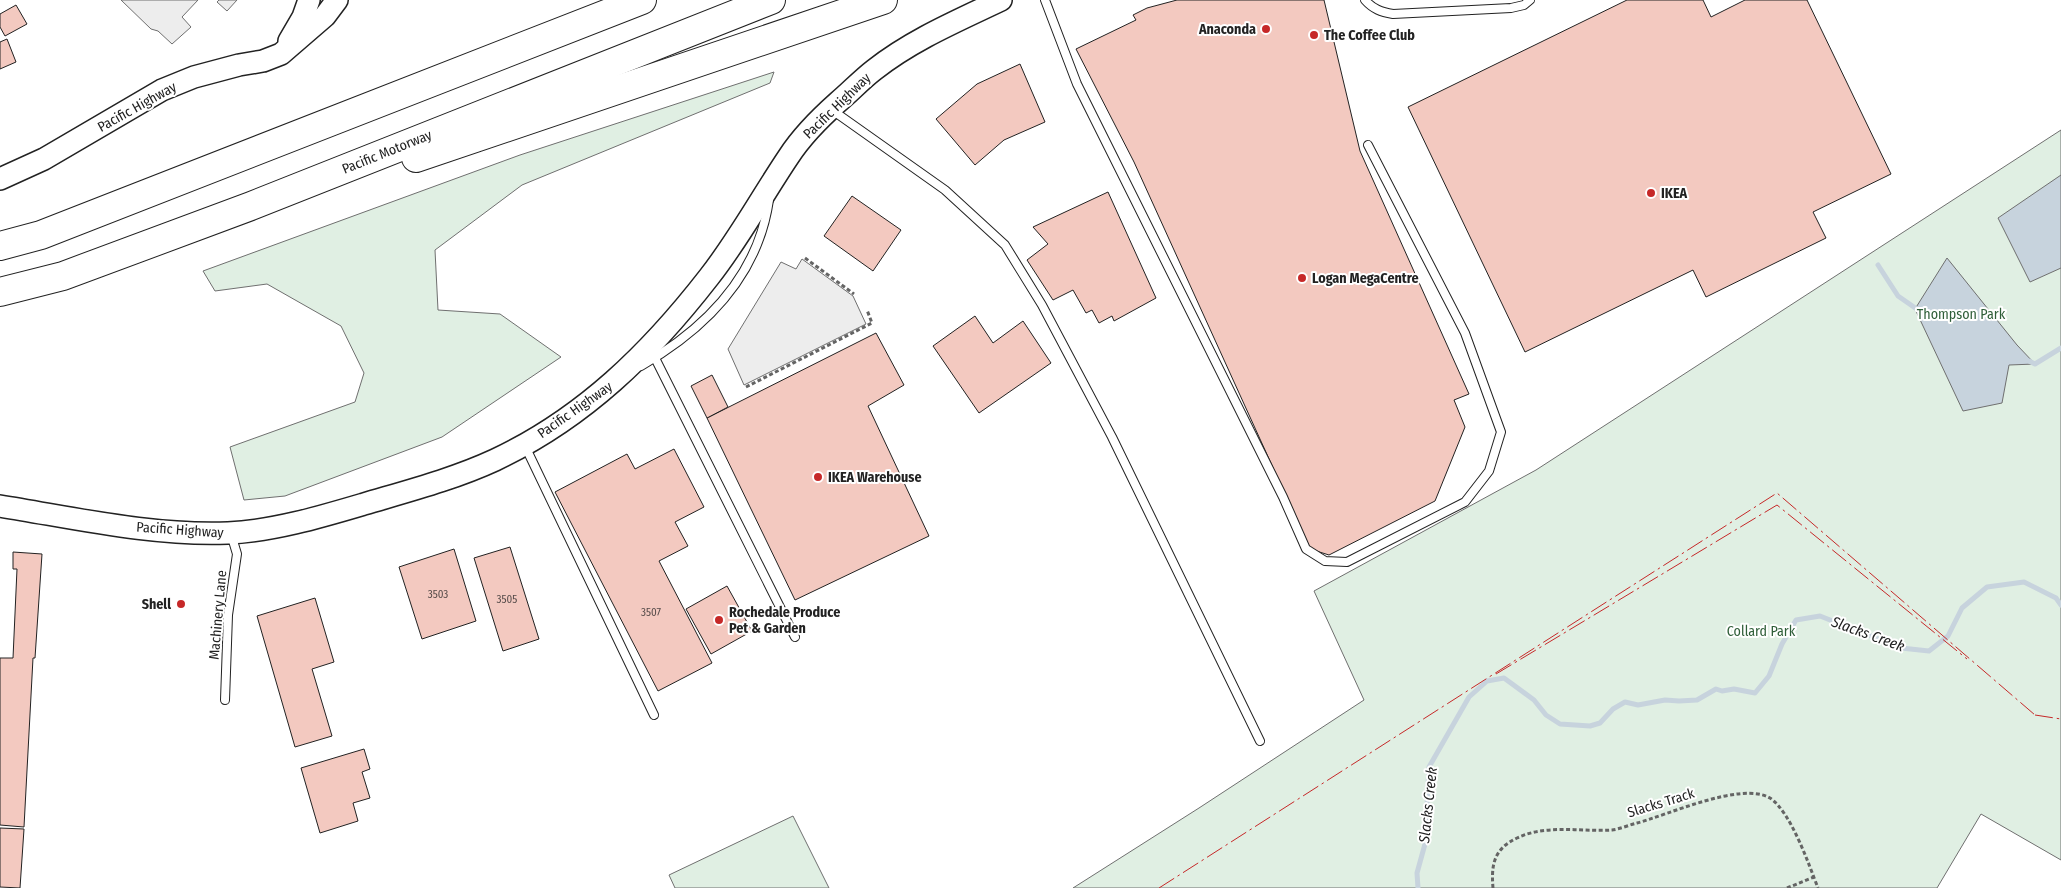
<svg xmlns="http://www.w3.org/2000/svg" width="2061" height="888" font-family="'Fira Sans Condensed',sans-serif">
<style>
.green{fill:#e0efe3;stroke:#6f6f6f}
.parking{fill:#ededed;stroke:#6f6f6f}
.water{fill:#c7d3dd;stroke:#6f6f6f}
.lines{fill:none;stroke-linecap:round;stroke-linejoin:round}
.stream{stroke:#c7d3dd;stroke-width:5}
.building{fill:#f3c9c0;stroke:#222}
.lane-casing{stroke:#222;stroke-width:10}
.secondary-casing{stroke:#222;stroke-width:24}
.highway-casing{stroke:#222;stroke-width:30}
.path{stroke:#646464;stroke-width:3;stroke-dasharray:4 2.5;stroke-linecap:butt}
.lane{stroke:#fff;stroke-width:8}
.secondary{stroke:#fff;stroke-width:21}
.highway{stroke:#fff;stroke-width:28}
.power{stroke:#c62828;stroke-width:1;stroke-dasharray:18 4 2.5 4;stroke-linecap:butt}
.poi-dot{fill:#c62828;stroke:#fff;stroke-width:2}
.labels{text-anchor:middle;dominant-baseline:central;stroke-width:4;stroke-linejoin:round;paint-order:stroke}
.number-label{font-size:11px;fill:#564c4a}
.poi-label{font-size:14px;font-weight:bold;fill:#222;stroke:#fff;text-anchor:start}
.street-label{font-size:14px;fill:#222;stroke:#fff}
.park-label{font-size:14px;fill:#2f5e38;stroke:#fff}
.water-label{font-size:15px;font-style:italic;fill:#222;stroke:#fff}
</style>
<rect width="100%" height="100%" fill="#fff"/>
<g class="green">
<polygon points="774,72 770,83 522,185 435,250 438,310 500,314 561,357 442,437 285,496 244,500 230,447 355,402 364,373 341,326 267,284 215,291 203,271 520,155"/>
<polygon points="2061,130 2061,860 1981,814 1937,888 1073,888 1199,808 1364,700 1314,591 1536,470"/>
<polygon points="793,816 829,888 675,888 669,875"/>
</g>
<g class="parking">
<polygon points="121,0 198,0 182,17 191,27 172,44 158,31 151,29"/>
<polygon points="219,0 237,0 227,11 217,2"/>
<polygon points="802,259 853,296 866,324 744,385 728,349 781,262 796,269"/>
</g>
<g class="water">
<polygon points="2061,175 2061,268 2030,282 1998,218"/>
<polygon points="1947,258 2017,345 2035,364 2009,365 2002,403 1963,411 1915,309"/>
</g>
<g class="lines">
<g class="stream">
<polyline points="1878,265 1898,296 1921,312"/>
<polyline points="2029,361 2035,364 2061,348"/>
<polyline points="1418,888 1417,873 1425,844 1429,767 1469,697 1487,681 1504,678 1534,700 1546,715 1560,724 1590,726 1600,723 1613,709 1625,702 1638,705 1665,700 1679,701 1697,700 1716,689 1722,691 1734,689 1755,693 1769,676 1782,644 1796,620 1820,616 1901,648 1929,651 1948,636 1962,608 1987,587 2024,582 2056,598 2061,605"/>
</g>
</g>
<g class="building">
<polygon points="1177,0 1324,0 1360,151 1469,394 1454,400 1465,427 1435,501 1329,555 1310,549 1134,162 1076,49 1136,20 1133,15 1147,8"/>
<polygon points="1627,0 1703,0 1711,17 1745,0 1807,0 1891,174 1813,212 1826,238 1706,297 1693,270 1525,352 1408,107"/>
<polygon points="16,5 27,24 5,36 0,27 0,14"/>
<polygon points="7,39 16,62 0,69 0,42"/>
<polygon points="1020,64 1045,122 1004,140 975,165 936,119 977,84"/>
<polygon points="1108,192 1156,298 1114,321 1112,316 1099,323 1092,310 1086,313 1073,290 1053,300 1027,260 1048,244 1033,227"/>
<polygon points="852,196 901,230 873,271 824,236"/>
<polygon points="975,316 993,343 1023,321 1051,363 979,413 933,346"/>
<polygon points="876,333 904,385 868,406 929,536 795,600 707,418"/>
<polygon points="712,375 728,407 707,418 691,386"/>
<polygon points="674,449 704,507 675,522 688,546 659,561 712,663 658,691 555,492 627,454 635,469"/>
<polygon points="510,547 539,639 503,651 474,558"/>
<polygon points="454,549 476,621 422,639 399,567"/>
<polygon points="13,552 42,554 35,658 33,658 24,827 0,825 0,658 13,658 17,569 13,569"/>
<polygon points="727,586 752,631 711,654 686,609"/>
<polygon points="315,598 334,662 312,669 332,736 295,747 257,616"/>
<polygon points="364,749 370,769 362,772 370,798 353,803 358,821 320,833 301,768"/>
<polygon points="0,828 24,829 20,888 0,887"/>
</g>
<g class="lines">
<defs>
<g id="lane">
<polyline points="1045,0 1077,84 1283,497 1306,549 1325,561 1347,562 1465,502 1489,471 1501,432 1465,333 1368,145"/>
<path d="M1365,0C1373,9 1381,12 1393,14L1511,8L1524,5L1530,0"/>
<polyline points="832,110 945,190 1005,245 1042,305 1112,437 1260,741"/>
<polyline points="650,348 795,637"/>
<path d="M641,366C705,329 758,276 769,200"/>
<polyline points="525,446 654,715"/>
<polyline points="225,700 228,615 237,554 231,534"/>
</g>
<g id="secondary">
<polyline points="289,41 303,17 309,0"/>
<polyline points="0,179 44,159 162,90 194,77 239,65 263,61 281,54 325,16 337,0"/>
<path d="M0,506C75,518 152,536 228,533C273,531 320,517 364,504C408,491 454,479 495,460C584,418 650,353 709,277C739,239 762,196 789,156C802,136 820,118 838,102C850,92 861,80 874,70C912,40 957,21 1001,0"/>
</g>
<g id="highway">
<polyline points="416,158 883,0"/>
<polyline points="0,246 41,235 642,0"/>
<polyline points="0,292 63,276 251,206 771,0"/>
</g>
</defs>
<use href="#lane" class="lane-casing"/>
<use href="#secondary" class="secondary-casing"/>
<use href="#highway" class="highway-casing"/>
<g class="path">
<polyline points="805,258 854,294"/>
<polyline points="746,387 872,323 867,310"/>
<path d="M1493,888C1491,864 1494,849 1517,838C1546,824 1581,832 1612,830C1620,829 1629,825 1637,823C1668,815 1741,781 1770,798C1791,812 1809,865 1818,888"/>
<polyline points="1787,888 1814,877"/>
</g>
<use href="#lane" class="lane"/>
<use href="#secondary" class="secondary"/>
<use href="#highway" class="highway"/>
<g class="power">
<polyline points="1496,674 1777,505 1967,659"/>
<polyline points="2035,715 2061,719"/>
<polyline points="1159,888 1777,493 2035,715"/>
</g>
</g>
<g class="poi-dot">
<circle cx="1266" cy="29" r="5"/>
<circle cx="1314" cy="35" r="5"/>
<circle cx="1651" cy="193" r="5"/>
<circle cx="1302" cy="278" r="5"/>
<circle cx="818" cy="477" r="5"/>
<circle cx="181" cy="604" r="5"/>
<circle cx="719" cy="620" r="5"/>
</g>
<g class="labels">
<g class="number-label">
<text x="438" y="594">3503</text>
<text x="507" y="599">3505</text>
<text x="651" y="612">3507</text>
</g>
<g class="poi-label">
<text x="1256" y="29" text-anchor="end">Anaconda</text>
<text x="1324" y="35">The Coffee Club</text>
<text x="1661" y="193">IKEA</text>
<text x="1312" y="278">Logan MegaCentre</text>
<text x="828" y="477">IKEA Warehouse</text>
<text x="171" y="604" text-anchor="end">Shell</text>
<text x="729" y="612">Rochedale Produce<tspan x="729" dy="16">Pet &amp; Garden</tspan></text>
</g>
<g class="street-label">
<text transform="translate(837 106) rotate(-44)">Pacific Highway</text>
<text transform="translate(137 107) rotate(-29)">Pacific Highway</text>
<text transform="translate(387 152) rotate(-22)">Pacific Motorway</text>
<text transform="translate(575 410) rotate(-35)">Pacific Highway</text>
<text transform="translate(180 530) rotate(4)">Pacific Highway</text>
<text transform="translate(218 615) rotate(-85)">Machinery Lane</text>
<text transform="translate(1661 803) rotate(-17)">Slacks Track</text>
</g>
<g class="park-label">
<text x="1961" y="314">Thompson Park</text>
<text x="1761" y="631">Collard Park</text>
</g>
<g class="water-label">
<text transform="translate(1868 634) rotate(20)">Slacks Creek</text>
<text transform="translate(1428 805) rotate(-84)">Slacks Creek</text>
</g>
</g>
</svg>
